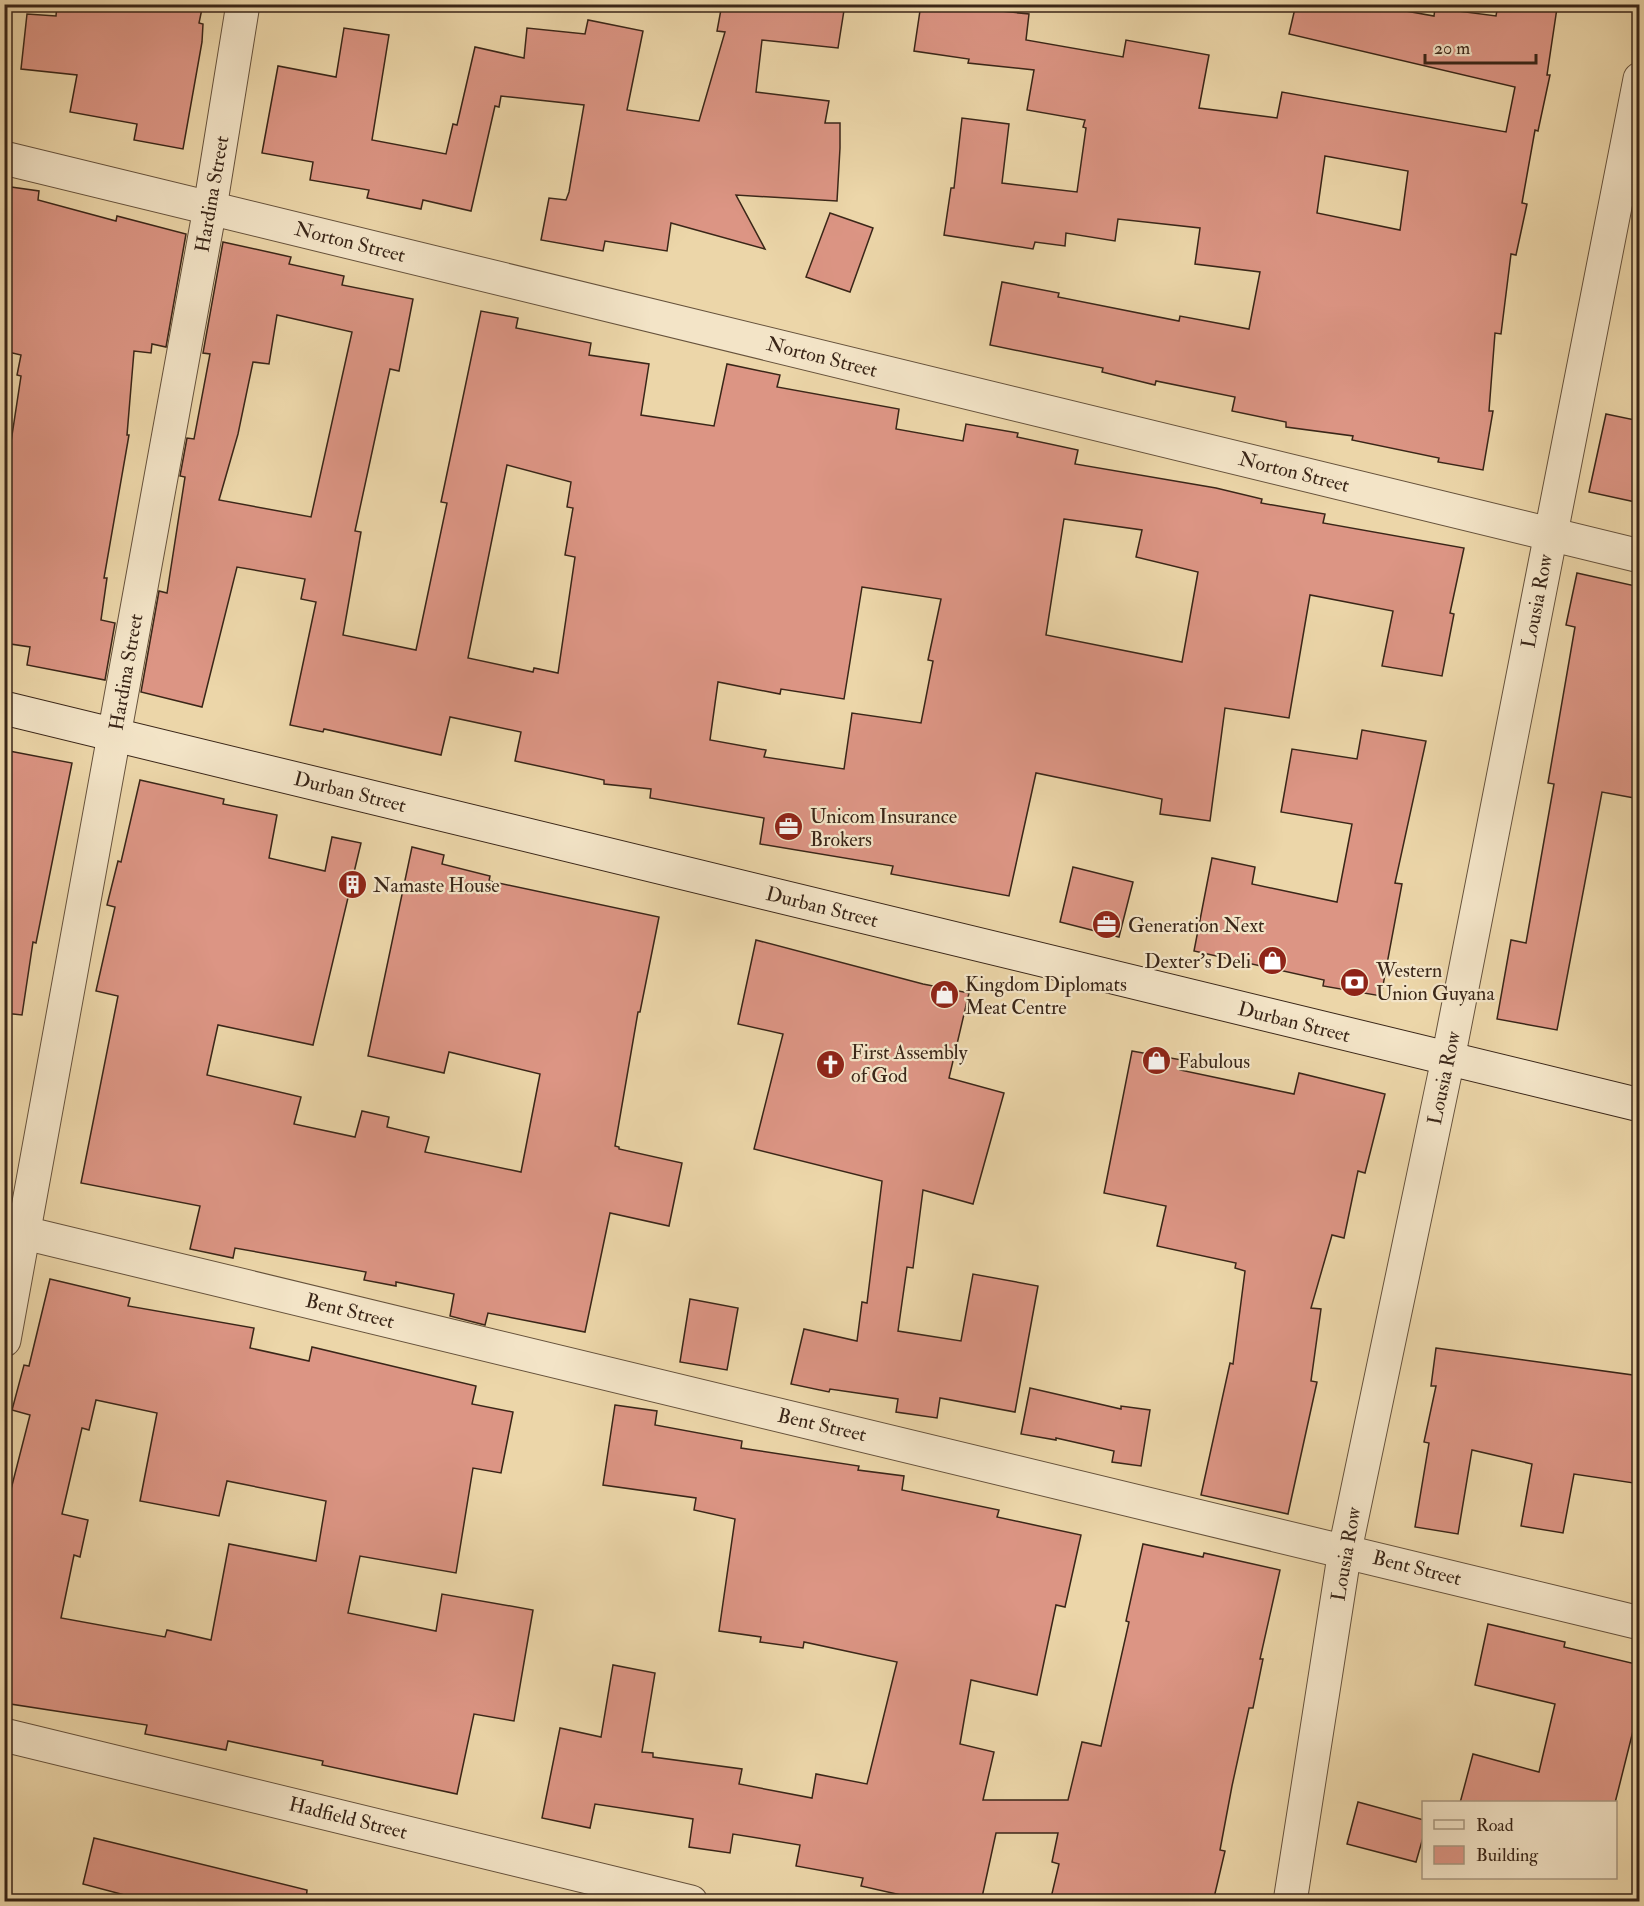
<svg xmlns="http://www.w3.org/2000/svg" width="1644" height="1906" font-family="'IM FELL Double Pica',serif">
<style>
.lines{fill:none;stroke-linecap:round;stroke-linejoin:round}
.stream{stroke:#737e71;stroke-width:10}
.building{fill:#dc9584;stroke:#3a2618;stroke-width:1.5;fill-rule:evenodd}
.street-casing{stroke:#66523c;stroke-width:35}
.secondary-casing{stroke:#3a2618;stroke-width:35}
.street{stroke:#f3e4c7;stroke-width:33}
.secondary{stroke:#f3e4c7;stroke-width:33}
.labels{text-anchor:middle;dominant-baseline:central;stroke-width:4.5;stroke-linejoin:round;paint-order:stroke}
.street-label{font-size:20px;fill:#3a2618;stroke:#f3e4c7}
.poi-label{font-size:20px;fill:#3a2618;stroke:#f3e4c7;text-anchor:start}
</style>
<rect width="100%" height="100%" fill="#ecd6a9"/>
<filter id="stains"><feTurbulence type="fractalNoise" baseFrequency=".00333" numOctaves="4"/><feColorMatrix values="0 0 0 0 .2 0 0 0 0 .09 0 0 0 0 .02 0 0 0 .5 -.17"/></filter>
<radialGradient id="worn" r=".72"><stop offset=".6" stop-color="#630" stop-opacity="0"/><stop offset="1" stop-color="#630" stop-opacity=".3"/></radialGradient>
<g class="lines">
<polyline class="stream" points="1634,4 1640,6"/>
</g>
<g class="building">
<polygon points="57,4 203,4 199,23 203,24 202,42 183,149 134,140 137,124 70,112 77,75 21,69 27,14 56,16"/>
<polygon points="722,4 845,4 838,48 762,40 756,92 829,101 825,123 840,123 840,148 837,201 736,195 765,249 671,223 667,251 605,241 603,251 541,240 549,198 566,200 569,192 584,105 501,96 499,107 495,106 471,211 423,200 421,209 367,198 369,190 310,180 313,162 262,153 278,66 336,77 344,28 389,35 372,140 446,154 453,124 457,125 475,47 524,58 527,28 585,34 588,20 643,31 627,110 699,121 725,32 717,31"/>
<path d="M921,4H963V7L1029,14L1026,40L1123,57L1126,40L1209,55L1199,108L1277,118L1282,92L1506,132L1515,87L1289,34L1296,4H1367L1434,16L1435,8L1496,16L1498,4L1557,8L1547,75H1550L1538,131L1535,130L1522,203L1527,204L1516,255L1511,254L1501,334L1495,333L1489,411H1493L1483,470L1438,462L1439,458L1352,440L1353,436L1286,427V422L1232,411L1235,397L1156,381L1155,385L1102,372L1103,368L990,345L1002,282L1059,293L1058,297L1179,321L1180,316L1249,329L1260,272L1195,264L1200,228L1118,219L1115,241L1066,233L1065,246L1035,242L1033,249L944,235L951,188H954L962,118L1009,124L1002,183L1077,192L1086,128L1083,127L1085,120L1027,110L1034,70L968,63L969,59L914,51ZM1325,156L1408,171L1400,230L1317,213Z"/>
<polygon points="4,186 39,191 38,200 116,221 117,216 186,234 166,347 152,344 151,353 134,351 127,435 129,435 104,578 107,578 101,620 115,623 105,680 27,665 30,647 4,643 4,488 21,376 17,375 21,355 4,351"/>
<polygon points="830,213 873,228 850,292 806,277"/>
<path d="M223,242L291,257L289,264L344,276L342,285L413,299L399,371L390,369L355,531L361,532L343,635L416,650L447,503L441,502L481,311L518,318L516,328L591,343L589,355L649,364L641,415L714,426L727,364L780,375L777,387L899,409L896,429L963,441L966,424L1018,433L1017,437L1078,450L1075,464L1216,488L1262,499L1261,503L1325,514L1323,523L1464,548L1450,613L1454,614L1442,676L1382,666L1393,611L1310,595L1289,718L1225,708L1210,821L1160,814L1162,799L1036,773L1009,896L891,874L893,866L760,844L764,818L650,798L651,789L604,784V780L515,761L521,732L450,717L441,755L324,729L323,732L290,725L316,602L301,599L305,579L237,567L202,707L141,692L159,591L167,593L185,477L180,476L187,438L194,439L210,354L203,353ZM277,315L352,332L311,517L219,500L238,434L253,362L269,364ZM507,465L571,482L567,507L573,508L565,555L575,557L558,673L534,668L533,672L468,658ZM1064,519L1142,530L1136,557L1198,572L1182,662L1046,635ZM862,587L941,599L928,660L933,661L921,723L852,713L844,769L764,757L766,750L710,740L718,682L780,694L781,689L844,699Z"/>
<polygon points="1606,414 1640,421 1640,503 1589,492"/>
<polygon points="1577,573 1640,587 1640,799 1602,792 1557,1030 1497,1019 1511,940 1526,943 1554,784 1548,783 1575,627 1566,625"/>
<polygon points="1362,730 1426,741 1395,883 1402,884 1381,996 1323,986 1324,980 1194,951 1212,858 1255,867 1252,884 1337,902 1352,824 1281,812 1292,749 1357,759"/>
<polygon points="4,750 72,763 36,943 33,942 22,1015 4,1013"/>
<polygon points="140,780 224,799 223,804 277,815 269,858 325,871 332,837 361,843 313,1045 218,1025 207,1075 301,1097 294,1124 355,1137 362,1111 389,1117 387,1127 429,1137 425,1152 521,1172 540,1074 449,1052 444,1073 368,1056 412,847 444,855 442,864 490,876 489,881 659,917 640,1012 638,1012 615,1146 619,1147 619,1149 682,1163 669,1226 610,1213 585,1332 488,1313 485,1325 450,1316 454,1294 396,1282 396,1286 364,1280 366,1272 235,1248 233,1258 190,1249 200,1206 81,1183 118,996 96,991 115,907 107,905 118,861 121,862"/>
<polygon points="1073,867 1133,882 1119,937 1060,922"/>
<polygon points="756,940 923,984 969,993 949,1078 1004,1093 973,1204 923,1190 913,1268 907,1267 898,1331 961,1341 973,1274 1038,1286 1015,1412 940,1398 937,1418 896,1412 898,1399 830,1389 829,1392 791,1384 804,1329 857,1341 862,1302 867,1303 882,1181 754,1149 783,1034 738,1024"/>
<polygon points="1132,1051 1182,1060 1180,1070 1294,1094 1299,1073 1385,1094 1365,1173 1358,1171 1344,1238 1332,1235 1311,1308 1321,1309 1311,1381 1317,1382 1288,1514 1201,1495 1230,1363 1233,1364 1245,1271 1235,1268 1236,1263 1157,1246 1166,1206 1104,1193"/>
<path d="M50,1279L130,1298L128,1306L254,1328L250,1348L309,1361L312,1347L476,1386L472,1404L513,1412L501,1473L473,1468L456,1573L360,1556L348,1613L436,1631L442,1594L533,1610L514,1721L474,1714L457,1794L322,1765L323,1761L228,1741L226,1750L145,1734L147,1725L4,1703V1500L8,1501L30,1415L12,1410L24,1365L29,1366ZM96,1400L157,1413L140,1501L219,1516L227,1481L326,1501L316,1561L229,1544L211,1640L167,1630L165,1637L61,1618L74,1555L80,1557L88,1520L62,1514L82,1428L89,1430Z"/>
<polygon points="690,1299 738,1308 727,1370 680,1362"/>
<polygon points="1436,1348 1640,1376 1640,1484 1574,1474 1563,1533 1521,1526 1532,1464 1472,1450 1458,1534 1415,1527 1429,1443 1424,1442 1436,1386 1431,1386"/>
<polygon points="1030,1388 1121,1409 1121,1406 1150,1410 1141,1466 1112,1462 1114,1451 1056,1438 1056,1440 1021,1434"/>
<polygon points="615,1405 657,1411 655,1425 742,1441 741,1448 859,1466 858,1470 904,1476 902,1490 999,1510 997,1517 1081,1535 1065,1607 1056,1605 1037,1695 971,1680 960,1744 994,1752 983,1800 1068,1800 1082,1742 1101,1746 1129,1622 1126,1621 1143,1544 1203,1557 1204,1553 1280,1570 1260,1659 1263,1659 1253,1708 1249,1708 1232,1786 1220,1850 1225,1851 1213,1902 1050,1902 1059,1864 1052,1862 1058,1833 996,1833 981,1902 932,1902 861,1886 863,1878 796,1866 800,1845 733,1834 730,1853 689,1847 693,1819 595,1804 590,1828 542,1818 560,1728 601,1737 613,1665 655,1673 642,1752 653,1753 653,1757 742,1769 739,1784 812,1798 816,1774 867,1784 897,1662 804,1642 803,1648 760,1642 761,1637 719,1631 735,1519 694,1510 696,1498 603,1485"/>
<polygon points="1488,1624 1565,1642 1564,1647 1640,1665 1640,1703 1615,1803 1460,1803 1473,1754 1539,1772 1555,1704 1475,1685"/>
<polygon points="1358,1802 1424,1820 1424,1834 1416,1862 1347,1844"/>
<polygon points="94,1838 307,1890 306,1902 151,1902 83,1884"/>
</g>
<g class="lines">
<defs>
<g id="street">
<polyline points="4,158 1640,556"/>
<polyline points="4,1228 1640,1623"/>
<polyline points="4,1340 210,208 243,4"/>
<polyline points="4,1735 691,1902"/>
<polyline points="1290,1902 1345,1550 1448,1059 1640,79"/>
</g>
<polyline id="secondary" points="4,708 1640,1105"/>
</defs>
<use href="#street" class="street-casing"/>
<use href="#secondary" class="secondary-casing"/>
<use href="#street" class="street"/>
<use href="#secondary" class="secondary"/>
</g>
<defs>
<symbol id="office-disc" viewBox="-11 -11 22 22"><circle r="9.5" fill="#8f2418" stroke="#f3e4c7"/><path d="M-6-3h4V-5.5h4V-3h4V5H-6ZM-1-4.5V-3h2v-1.5ZM-6 0V1H6V0Z" fill="#fff"/></symbol>
<symbol id="building-disc" viewBox="-11 -11 22 22"><circle r="9.5" fill="#8f2418" stroke="#f3e4c7"/><path d="M-4-6H4V6H1V3H-1V6H-4ZM-2.5-4.3h1.7v1.8h-1.7ZM.8-4.3h1.7v1.8H.8ZM-2.5-1h1.7V.8h-1.7ZM.8-1h1.7V.8H.8Z" fill="#fff"/></symbol>
<symbol id="shop-disc" viewBox="-11 -11 22 22"><circle r="9.5" fill="#8f2418" stroke="#f3e4c7"/><path d="M-5-2.5h2.3a2.7 3.5 0 0 1 5.4 0H5L5.5 6h-11ZM-1.5-2.5h3a1.5 2.3 0 0 0-3 0Z" fill="#fff"/></symbol>
<symbol id="bank-disc" viewBox="-11 -11 22 22"><circle r="9.5" fill="#8f2418" stroke="#f3e4c7"/><path d="M-6-4H6V4H-6ZM0-2.3a2.3 2.3 0 1 0 0 4.6a2.3 2.3 0 1 0 0-4.6Z" fill="#fff"/></symbol>
<symbol id="church-disc" viewBox="-11 -11 22 22"><circle r="9.5" fill="#8f2418" stroke="#f3e4c7"/><path d="M-1.2-6h2.4v3.5h3.3v2.4h-3.3V6h-2.4V-.1h-3.3v-2.4h3.3Z" fill="#fff"/></symbol>
</defs>
<g fill-rule="evenodd">
<use href="#office-disc" x="772" y="810" width="33" height="33"/>
<use href="#building-disc" x="336" y="868" width="33" height="33"/>
<use href="#office-disc" x="1090" y="908" width="33" height="33"/>
<use href="#shop-disc" x="1256" y="944" width="33" height="33"/>
<use href="#bank-disc" x="1338" y="966" width="33" height="33"/>
<use href="#shop-disc" x="928" y="978" width="33" height="33"/>
<use href="#shop-disc" x="1140" y="1044" width="33" height="33"/>
<use href="#church-disc" x="814" y="1048" width="33" height="33"/>
</g>
<g class="labels">
<g class="street-label">
<text transform="translate(212 194) rotate(-80)">Hardina Street</text>
<text transform="translate(350 242) rotate(14)">Norton Street</text>
<text transform="translate(822 357) rotate(14)">Norton Street</text>
<text transform="translate(1294 472) rotate(14)">Norton Street</text>
<text transform="translate(1537 601) rotate(-79)">Lousia Row</text>
<text transform="translate(126 672) rotate(-80)">Hardina Street</text>
<text transform="translate(350 792) rotate(14)">Durban Street</text>
<text transform="translate(822 907) rotate(14)">Durban Street</text>
<text transform="translate(1294 1022) rotate(14)">Durban Street</text>
<text transform="translate(1444 1078) rotate(-78)">Lousia Row</text>
<text transform="translate(350 1311) rotate(14)">Bent Street</text>
<text transform="translate(822 1425) rotate(13)">Bent Street</text>
<text transform="translate(1346 1554) rotate(-80)">Lousia Row</text>
<text transform="translate(1417 1568) rotate(14)">Bent Street</text>
<text transform="translate(348 1818) rotate(14)">Hadfield Street</text>
</g>
<g class="poi-label">
<text x="810" y="816">Unicom Insurance<tspan x="810" dy="23">Brokers</tspan></text>
<text x="373" y="885">Namaste House</text>
<text x="1128" y="925">Generation Next</text>
<text x="1251" y="961" text-anchor="end">Dexter's Deli</text>
<text x="1376" y="970">Western<tspan x="1376" dy="23">Union Guyana</tspan></text>
<text x="965" y="984">Kingdom Diplomats<tspan x="965" dy="23">Meat Centre</tspan></text>
<text x="851" y="1052">First Assembly<tspan x="851" dy="23">of God</tspan></text>
<text x="1178" y="1061">Fabulous</text>
</g>
</g>
<rect width="1644" height="1906" fill="none" stroke="#ecd6a9" stroke-width="24"/>
<rect x="6" y="6" width="1632" height="1894" fill="none" stroke="#3a2618" stroke-width="3"/>
<rect x="12" y="12" width="1620" height="1882" fill="none" stroke="#3a2618" stroke-width="1.5"/>
<rect x="1422" y="1801" width="195" height="78" fill="#f3e4c7" stroke="#a99881" stroke-width="1.5"/>
<rect x="1434" y="1820" width="30" height="9" fill="#f3e4c7" stroke="#a99881" stroke-width="1.5"/>
<text x="1476" y="1831" font-size="18" fill="#3a2618">Road</text>
<rect x="1434" y="1846" width="30" height="18" fill="#dc9584" stroke="#a99881" stroke-width="1.5"/>
<text x="1476" y="1861" font-size="18" fill="#3a2618">Building</text>
<path d="M1425 54v9h111v-9" fill="none" stroke="#3a2618" stroke-width="3"/>
<text x="1434" y="54" font-size="18" fill="#3a2618" stroke="#f3e4c7" stroke-width="4.5" paint-order="stroke">20 m</text>
<rect width="100%" height="100%" filter="url(#stains)"/>
<rect width="100%" height="100%" fill="url(#worn)"/>
</svg>
